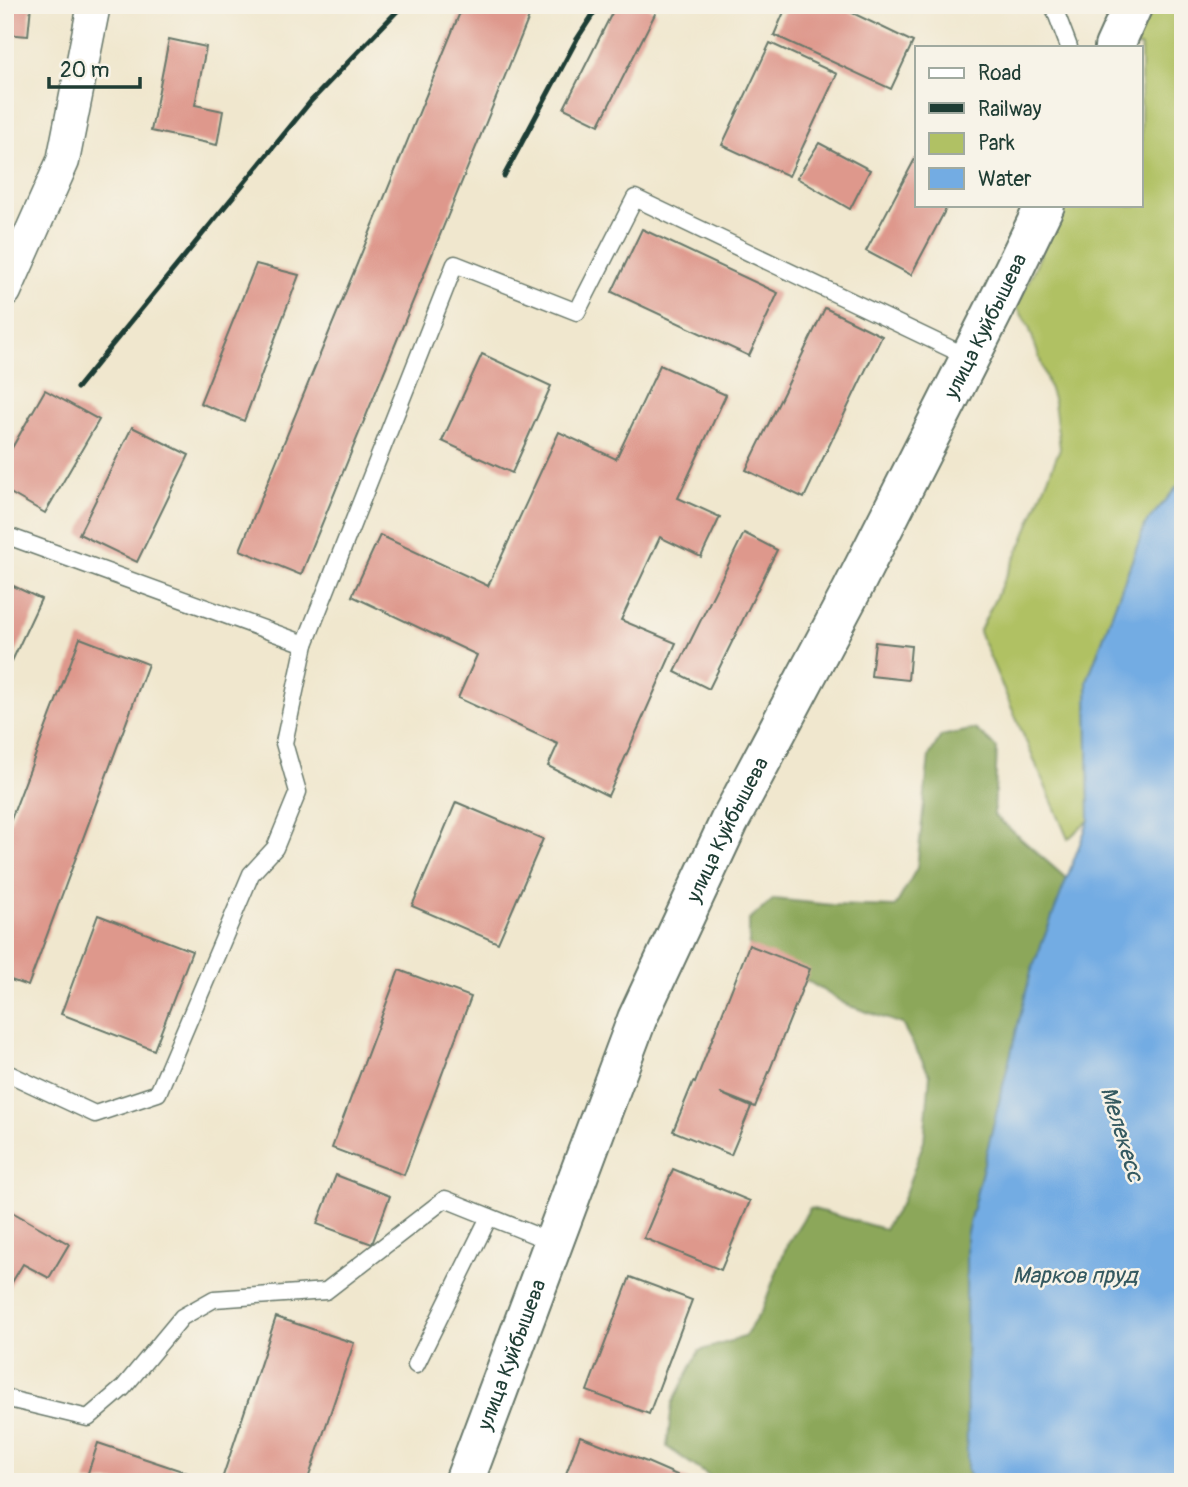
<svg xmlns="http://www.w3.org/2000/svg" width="1188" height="1487" font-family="Pangolin,sans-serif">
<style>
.green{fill:#b0c164;stroke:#687f4c;stroke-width:2}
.forest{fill:#8ca75a;stroke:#567247;stroke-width:2}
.water{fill:#73ace3;stroke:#49748c;stroke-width:2}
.building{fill:#de988c}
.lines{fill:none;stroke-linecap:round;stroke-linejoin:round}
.service-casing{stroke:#68786a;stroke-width:19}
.minor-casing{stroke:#68786a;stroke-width:35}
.secondary-casing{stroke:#68786a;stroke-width:42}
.service{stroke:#fff;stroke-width:16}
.minor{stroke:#fff;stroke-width:32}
.secondary{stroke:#fff;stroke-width:38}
.rail{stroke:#1f3d34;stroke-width:5}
.labels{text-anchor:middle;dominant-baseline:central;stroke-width:5;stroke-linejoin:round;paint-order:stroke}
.street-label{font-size:21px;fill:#1f3d34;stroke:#f7f3e8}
.water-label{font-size:23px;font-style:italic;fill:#345960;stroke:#f7f3e8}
</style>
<rect width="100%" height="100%" fill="#f7f3e8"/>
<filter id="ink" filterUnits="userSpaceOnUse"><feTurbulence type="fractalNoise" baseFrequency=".0143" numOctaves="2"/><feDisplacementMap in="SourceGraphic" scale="14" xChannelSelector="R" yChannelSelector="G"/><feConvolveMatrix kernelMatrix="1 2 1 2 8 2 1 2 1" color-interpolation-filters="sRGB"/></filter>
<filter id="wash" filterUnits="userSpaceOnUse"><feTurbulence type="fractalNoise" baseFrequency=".00686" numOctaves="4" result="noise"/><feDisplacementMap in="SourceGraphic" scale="28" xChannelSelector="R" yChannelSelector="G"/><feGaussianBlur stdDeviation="1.57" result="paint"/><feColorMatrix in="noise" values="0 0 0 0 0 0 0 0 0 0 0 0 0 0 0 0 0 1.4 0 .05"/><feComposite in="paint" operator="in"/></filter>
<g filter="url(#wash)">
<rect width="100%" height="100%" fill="#f0e7ce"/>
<polygon class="green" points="1151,5 1183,5 1183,480 1146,523 1087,681 1089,820 1068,839 979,632 1022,543 1060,448 1054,402 1029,327 1017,307 1063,205 1141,205 1141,47 1132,47"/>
<polygon class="forest" points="975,729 997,748 994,815 1067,879 1031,972 966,1236 967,1470 972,1482 723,1482 712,1478 667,1447 672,1404 699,1351 744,1337 762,1310 787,1245 810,1208 884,1229 902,1202 924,1141 930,1075 902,1024 847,1005 749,945 749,920 774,899 832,905 895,907 917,868 929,756 941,736"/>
<polygon class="water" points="1183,480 1183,1482 972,1482 967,1470 966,1236 1031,972 1089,820 1087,681 1146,523"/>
<g id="blocks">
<g class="building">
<polygon points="5,5 31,5 28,36 5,34"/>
<polygon points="463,5 534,5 301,575 240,550"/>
<polygon points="616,5 644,5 656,12 599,125 564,108"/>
<polygon points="787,5 836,5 913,42 891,89 774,35"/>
<polygon points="169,39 206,47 195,105 223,111 217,145 151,131"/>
<polygon points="770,43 837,74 789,176 722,145"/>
<polygon points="5,74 11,75 6,97 5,97"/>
<polygon points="819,143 870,170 850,209 797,178"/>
<polygon points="917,155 917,205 948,205 911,275 866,251"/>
<polygon points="642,229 778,293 749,356 612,292"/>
<polygon points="256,264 299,275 244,421 200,403"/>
<polygon points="825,308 882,336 804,498 746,470"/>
<polygon points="482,354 551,386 512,473 442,441"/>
<polygon points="660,365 726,395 678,498 720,517 701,557 660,537 621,620 676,643 608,796 548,766 558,744 458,698 477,655 352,596 380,535 488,586 559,432 616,459"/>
<polygon points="45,390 99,420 45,513 5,490 5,460"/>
<polygon points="132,427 189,455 137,562 79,534"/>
<polygon points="744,533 777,550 709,689 675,672"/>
<polygon points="5,582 41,599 5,676"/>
<polygon points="80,638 148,664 28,986 5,978 5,835"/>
<polygon points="875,642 911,646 908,680 871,676"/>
<polygon points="456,802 543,839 498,943 412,906"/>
<polygon points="98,915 192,951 154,1050 61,1014"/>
<polygon points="749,945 810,969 755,1107 720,1093 751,1107 731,1155 673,1131 693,1082 695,1083"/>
<polygon points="399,970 471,997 404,1175 332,1148"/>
<polygon points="673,1169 750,1201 721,1270 644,1238"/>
<polygon points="336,1175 390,1196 372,1244 317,1224"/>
<polygon points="5,1208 69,1244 49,1278 23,1264 5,1294"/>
<polygon points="630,1277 692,1300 649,1414 587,1391"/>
<polygon points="276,1317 354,1343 307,1482 221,1482"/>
<polygon points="580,1436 647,1462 693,1482 563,1482"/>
<polygon points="98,1443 212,1481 212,1482 85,1482"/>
</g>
</g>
</g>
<g filter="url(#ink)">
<use href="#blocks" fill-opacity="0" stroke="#68786a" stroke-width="2"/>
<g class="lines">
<defs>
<g id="service">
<polyline points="1053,5 1069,47"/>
<polyline points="5,535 305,644"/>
<polyline points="5,1072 95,1114 158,1093 251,874 275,848 298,792 284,743 305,644 455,264 577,312 635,198 970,358"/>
<polyline points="416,1365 489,1217"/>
<polyline points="5,1396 13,1400 88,1418 123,1388 182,1317 214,1299 326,1291 445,1199 552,1242"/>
</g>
<polyline id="minor" points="5,291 63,161 94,5"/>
<g id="secondary">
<polyline points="1114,47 1133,5"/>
<path id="s1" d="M464,1482L637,1019L729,822L851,592L994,310L1045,205"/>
</g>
</defs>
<use href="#service" class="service-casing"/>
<use href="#minor" class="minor-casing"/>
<use href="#secondary" class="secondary-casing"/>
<use href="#service" class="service"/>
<use href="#minor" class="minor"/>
<use href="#secondary" class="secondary"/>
<g class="rail">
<polyline points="504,176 577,39 599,5"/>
<polyline points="77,388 311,101 403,5"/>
</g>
</g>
</g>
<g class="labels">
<g class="street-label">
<text stroke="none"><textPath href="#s1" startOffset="1270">улица Куйбышева</textPath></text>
<text stroke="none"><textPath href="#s1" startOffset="704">улица Куйбышева</textPath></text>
<text stroke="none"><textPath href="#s1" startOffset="136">улица Куйбышева</textPath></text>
</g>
<g class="water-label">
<text transform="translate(1122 1134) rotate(73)">Мелекесс</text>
<text x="1075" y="1275">Марков пруд</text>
</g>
</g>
<rect width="1188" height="1487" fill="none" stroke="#f7f3e8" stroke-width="28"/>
<rect x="915" y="46" width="228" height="161" fill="#f7f3e8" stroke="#a1aaa0" stroke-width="2"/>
<rect x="929" y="68" width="35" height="10" fill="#ffffff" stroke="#a1aaa0" stroke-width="2"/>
<text x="978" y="80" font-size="21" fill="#1f3d34">Road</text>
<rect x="929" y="103" width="35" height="10" fill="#1f3d34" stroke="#a1aaa0" stroke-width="2"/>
<text x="978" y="116" font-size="21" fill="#1f3d34">Railway</text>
<rect x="929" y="133" width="35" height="21" fill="#b0c164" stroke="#a1aaa0" stroke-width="2"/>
<text x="978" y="150" font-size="21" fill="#1f3d34">Park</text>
<rect x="929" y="168" width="35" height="21" fill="#73ace3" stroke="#a1aaa0" stroke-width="2"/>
<text x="978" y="186" font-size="21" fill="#1f3d34">Water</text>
<path d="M49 77v10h91v-10" fill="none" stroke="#1f3d34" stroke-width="3.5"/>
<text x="60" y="77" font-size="21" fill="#1f3d34" stroke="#f7f3e8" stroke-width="5" paint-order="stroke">20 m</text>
</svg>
